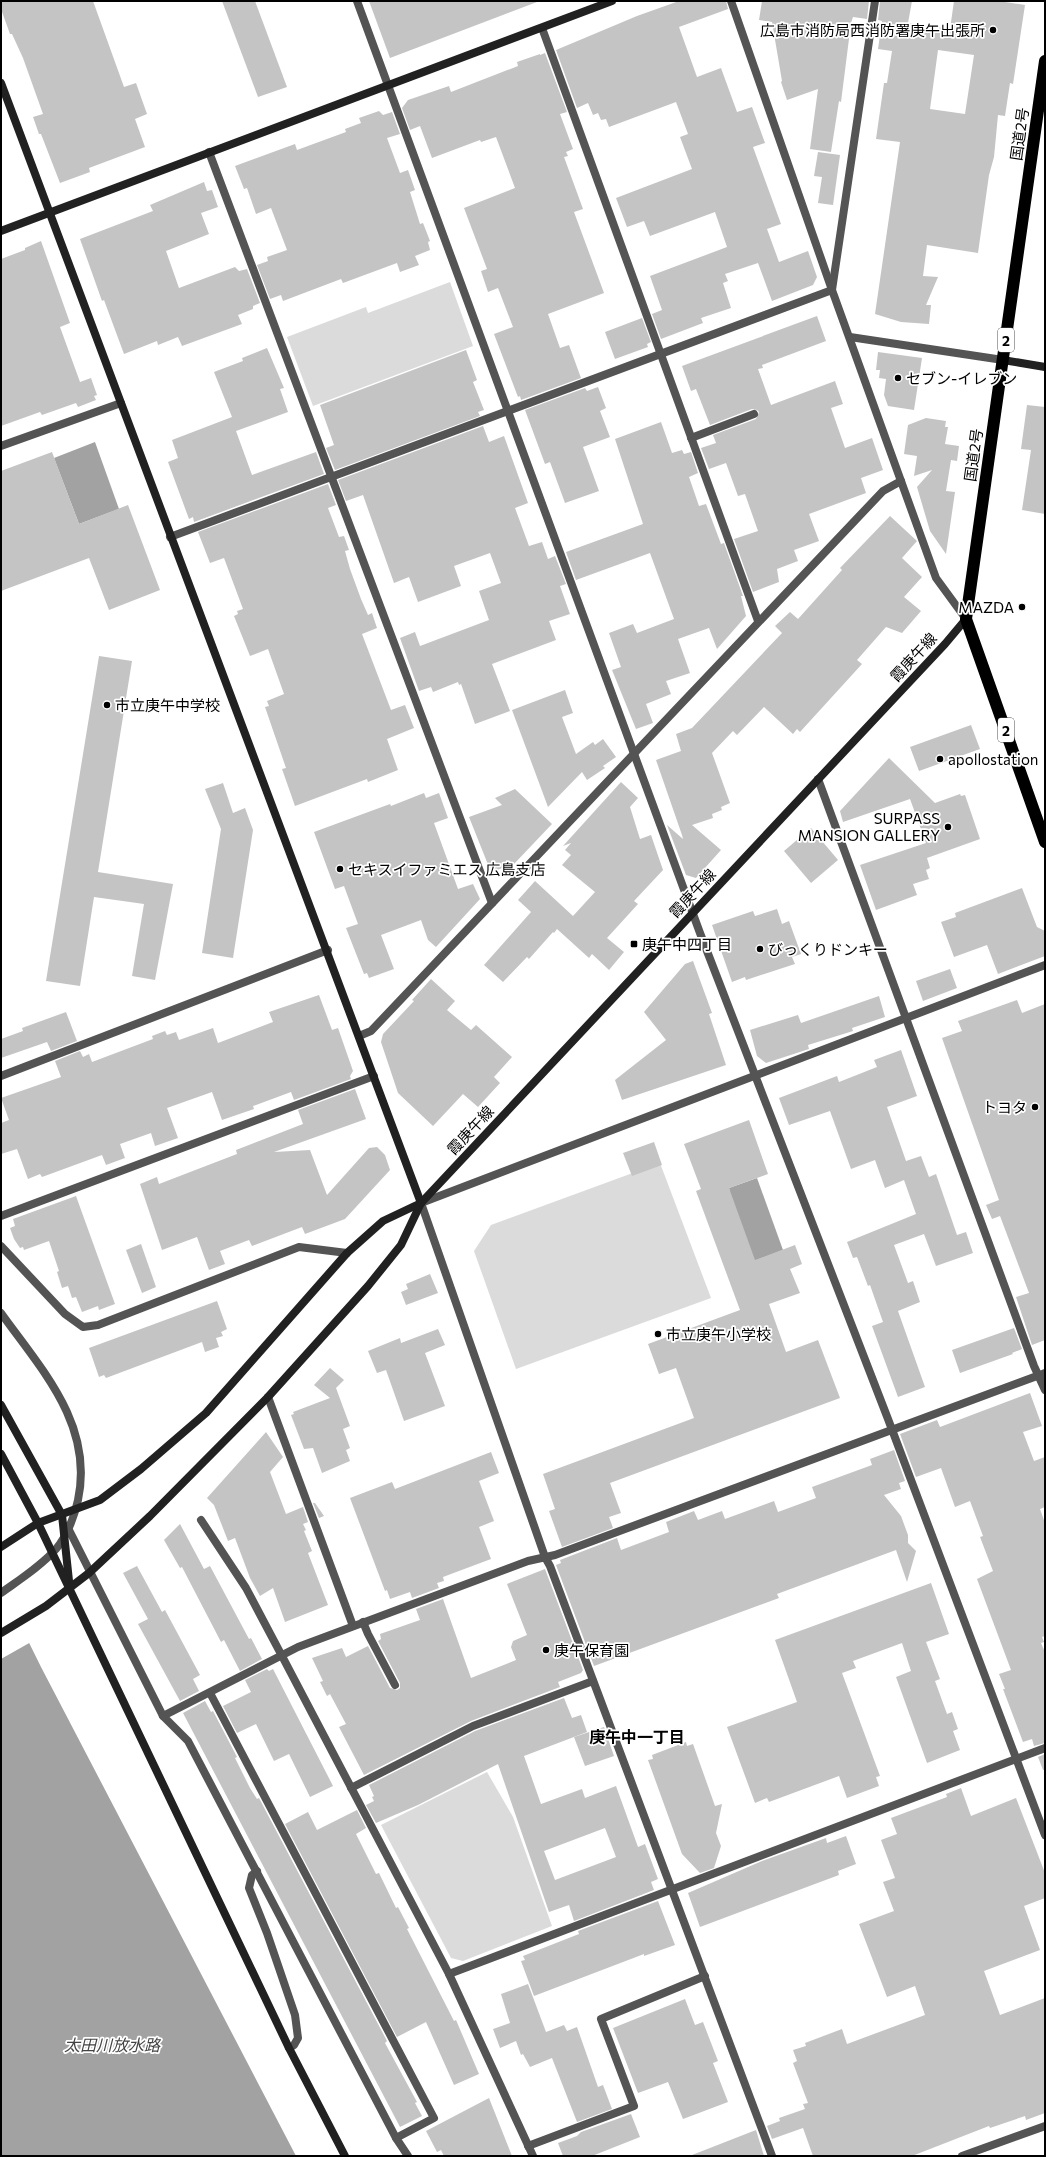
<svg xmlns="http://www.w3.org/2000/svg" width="1046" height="2157" font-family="Commissioner,'Noto Sans JP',sans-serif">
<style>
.green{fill:#dbdbdb}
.water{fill:#a2a2a2}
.pier{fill:#fff}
.building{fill:#c4c4c4;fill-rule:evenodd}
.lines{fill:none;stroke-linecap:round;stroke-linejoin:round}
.lane{stroke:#545454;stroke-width:8}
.street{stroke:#545454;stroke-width:8}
.secondary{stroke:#212121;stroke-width:8}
.highway{stroke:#000;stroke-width:12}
.poi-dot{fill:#000;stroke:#fff;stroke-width:1.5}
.labels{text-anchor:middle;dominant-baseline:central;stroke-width:3.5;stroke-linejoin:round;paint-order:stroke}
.shield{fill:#fff;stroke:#4c4c4c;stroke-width:1}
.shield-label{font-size:14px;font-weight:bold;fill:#000}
.poi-label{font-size:15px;fill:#000;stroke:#fff;text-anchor:start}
.street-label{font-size:15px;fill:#000;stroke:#fff}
.neighbourhood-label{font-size:16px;font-weight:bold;fill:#000;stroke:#fff}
.water-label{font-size:16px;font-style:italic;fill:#434343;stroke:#fff}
</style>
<rect width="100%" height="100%" fill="#fff"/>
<g class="green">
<polygon points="450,282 473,346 313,406 287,337 366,307 368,313"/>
<polygon points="660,1163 711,1298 516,1369 474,1251 491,1225"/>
<polygon points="487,1772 513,1817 552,1926 463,1961 451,1958 381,1825"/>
</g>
<g class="water">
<polygon points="95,442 119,509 79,524 54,458"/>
<polygon points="757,1178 783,1250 743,1265 729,1188"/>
<polygon points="1,1586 41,1667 296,2156 1,2156"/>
</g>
<polygon class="pier" points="1,1584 31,1642 1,1659"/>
<g class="building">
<polygon points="1,1 93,1 124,87 136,83 147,114 135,119 145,147 89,168 90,172 60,183 41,134 39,134 33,117 43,114 23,58 12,34 10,34 1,9"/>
<polygon points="222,1 255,1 287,87 258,97"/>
<polygon points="369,1 537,1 537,2 390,58"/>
<polygon points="679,1 726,1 728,9 679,27 697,77 721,68 737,112 752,107 765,143 753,147 781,224 767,229 779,262 808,251 817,277 813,285 772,301 758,263 725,274 728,281 723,283 731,308 701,318 703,323 661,339 652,314 662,310 650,276 727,247 715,212 650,236 644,221 627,227 616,198 692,169 680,137 688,134 676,102 609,127 606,119 601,120 598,113 593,115 588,103 577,108 556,50 637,16"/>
<polygon points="762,1 869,1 867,19 853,17 851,23 841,102 839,101 831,152 810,149 818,89 787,100 781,82 782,81 772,22 759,20"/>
<path d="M880,1H912L908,23L950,29L954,1H999L1025,5L1013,84L1010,83L1005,116L998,115L994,157L989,175L978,253L927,245L923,276L938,277L926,305H931L929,324L901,322L875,314L900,142L876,139L884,83H887L892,51L878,49L882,21L878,20ZM938,50L974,55L965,114L930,109Z"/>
<polygon points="545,53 567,112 560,114 573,149 566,152 568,156 564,157 583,209 574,212 604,293 548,314 560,348 569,345 581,378 521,400 520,396 518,397 494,334 513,327 498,288 488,292 481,271 487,269 464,208 515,188 496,137 481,142 480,140 432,158 420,126 410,130 402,108 408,100 449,86 451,92 518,66 517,62 540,54 540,55"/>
<polygon points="379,111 383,115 392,112 400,134 387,138 400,173 408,170 415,190 410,192 420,224 423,223 430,241 428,242 430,250 415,256 419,265 400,272 397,263 343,283 341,279 283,301 281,295 270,299 257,265 268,261 267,257 287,250 271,208 256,214 247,188 244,189 235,166 295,144 297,150 346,132 345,129 361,123 359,118"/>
<polygon points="818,152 840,155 833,205 818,203 822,177 814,176"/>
<polygon points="204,182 207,191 212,190 218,207 201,213 209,234 166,251 179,288 235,267 239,271 247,269 260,303 253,306 253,309 238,315 242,324 182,346 178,337 158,345 157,341 124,354 104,300 102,301 80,239 153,211 150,205"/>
<polygon points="41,241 70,323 60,327 80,382 91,378 97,395 94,396 96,400 78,407 76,403 42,415 40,412 1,426 1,259 25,250 25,248"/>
<polygon points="817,316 826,341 762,365 763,368 758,369 771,405 835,381 843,404 831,408 845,448 872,438 883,470 861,478 866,493 809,514 819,541 794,550 798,561 777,569 779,582 753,592 734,539 758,531 745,494 738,496 726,463 709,469 701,448 716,443 713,435 756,419 759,412 757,410 752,409 710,425 696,389 691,391 682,366"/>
<polygon points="642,318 651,342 647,344 648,347 615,359 605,332"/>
<polygon points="267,348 284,388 280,389 288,412 236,431 252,475 316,452 324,474 194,522 193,517 189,519 168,462 178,458 172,440 232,417 214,372 243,361 242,358"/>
<polygon points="466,350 477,380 473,382 484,410 478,412 480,416 335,470 326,448 334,445 320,405"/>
<polygon points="878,352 922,358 914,410 888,406 884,395 886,379 879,378 880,370 876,370"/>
<polygon points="598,387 606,408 600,411 610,437 583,447 599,491 565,503 550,462 545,464 525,410 585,388 587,391"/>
<polygon points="1027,405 1045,407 1045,514 1022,510 1031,450 1021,449"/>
<polygon points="926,418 946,421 945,427 948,427 945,444 959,446 957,461 951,460 946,491 955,492 946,554 930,531 917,487 932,470 914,476 917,456 904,454 908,425"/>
<polygon points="661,422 672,453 682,450 684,454 691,452 698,473 689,477 699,506 706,504 721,544 724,543 743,596 741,596 746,616 717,649 709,628 678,639 690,673 666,681 671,694 646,704 653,723 636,729 612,670 621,667 609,633 633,624 637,633 674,619 650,553 576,580 566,552 643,524 615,439"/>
<polygon points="483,426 489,442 504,436 528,503 515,508 529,546 542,542 548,559 555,556 566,584 560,586 570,614 549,621 556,640 492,664 510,711 475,724 461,684 459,685 458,682 433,692 431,687 419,691 400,638 415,632 420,646 489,620 479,591 501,583 490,553 454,566 461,586 418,602 409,577 394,583 363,495 346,501 338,480"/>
<polygon points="52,452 79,524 128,505 160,590 109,610 89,558 1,591 1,471"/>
<polygon points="328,484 336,505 328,508 339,537 344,536 349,550 345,551 350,569 361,599 368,615 372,613 377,628 362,634 391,710 405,705 414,728 387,739 398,770 368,782 367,779 295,806 282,769 286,768 265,707 269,706 267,701 284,694 268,649 250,656 234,616 238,614 237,611 243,609 224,558 210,563 198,532"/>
<polygon points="890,516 917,541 902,558 922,577 904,597 921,611 902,633 886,627 857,660 862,664 800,732 797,729 793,734 764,707 737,735 733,731 712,753 730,803 721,807 722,810 712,814 713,818 692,825 721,850 696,878 686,875 667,825 683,839 682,835 656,760 681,751 676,734 692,728 782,633 775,626 790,612 798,619 842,570 840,568"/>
<polygon points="99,656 132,661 98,872 173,884 155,980 132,976 144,904 94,897 80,986 46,981"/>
<polygon points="565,690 573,713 562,717 576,754 593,742 595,745 603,739 616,757 603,766 605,768 587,780 582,772 548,807 512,710"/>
<polygon points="971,725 980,749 919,771 910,747"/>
<polygon points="889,758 935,803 960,794 961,796 965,795 980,839 927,858 930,868 926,870 929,879 913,884 917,895 876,910 860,865 926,843 910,799 843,822 840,811"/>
<polygon points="621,782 638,798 630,807 640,839 651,835 663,870 634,901 638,904 607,938 624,952 609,970 592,954 589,958 557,929 554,933 553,932 529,959 527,957 503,982 484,965 531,912 518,900 535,881 573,916 595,892 562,865 571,855 565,850 571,843 563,846"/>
<polygon points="223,783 233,813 245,808 253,830 233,958 202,953 221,829 205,789"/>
<polygon points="515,789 552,824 514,864 491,872 469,817 502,805 495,798"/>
<polygon points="424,793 426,798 439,793 448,818 434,823 458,889 473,884 480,899 436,947 428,940 421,920 381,935 394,969 369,978 367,973 364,974 346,928 358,924 344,886 335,889 314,832 390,804 391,806"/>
<polygon points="811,828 838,860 811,883 784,851"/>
<polygon points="1022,888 1037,927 1045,931 1045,956 998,974 987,945 954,957 941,922 956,917 955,913"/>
<polygon points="777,909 782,924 789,921 801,954 792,957 795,964 746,980 745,977 732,982 712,925 753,911 755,916"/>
<polygon points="693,961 712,1013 709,1014 726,1065 622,1100 615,1080 666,1040 644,1012 685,964"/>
<polygon points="950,969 957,988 923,1001 916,981"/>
<polygon points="431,979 455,1001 447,1010 471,1030 476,1025 512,1057 494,1077 500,1083 478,1107 463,1094 433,1126 398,1093 381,1042 383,1034 414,1001 412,1000"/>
<polygon points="319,995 332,1030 338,1028 353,1071 350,1076 351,1079 294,1100 291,1092 253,1106 254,1109 222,1120 212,1092 167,1108 178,1138 155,1146 151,1133 120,1144 125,1158 106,1165 102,1155 42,1177 40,1174 28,1179 17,1149 1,1154 1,1123 9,1120 1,1098 61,1077 55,1061 80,1051 83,1057 89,1054 92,1062 153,1039 152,1036 165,1031 167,1035 176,1032 179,1040 213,1028 218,1043 273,1022 269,1012"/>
<polygon points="879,996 885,1017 852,1028 853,1031 808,1045 809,1049 766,1063 757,1056 750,1030 798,1015 801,1023"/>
<polygon points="1017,1000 1022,1013 1045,1004 1045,1340 1032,1345 1016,1297 1029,1293 1000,1216 992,1219 986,1205 999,1200 942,1038 962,1031 958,1021"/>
<polygon points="66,1012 77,1041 51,1051 47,1042 1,1058 1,1039 23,1031 22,1028"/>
<polygon points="901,1050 917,1096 887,1107 906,1161 921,1156 929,1177 936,1174 957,1235 966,1232 973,1253 936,1266 924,1234 894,1245 908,1283 913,1281 920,1302 898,1311 925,1387 898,1397 872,1326 883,1322 870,1285 868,1286 857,1257 853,1258 847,1242 916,1214 904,1180 885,1188 875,1160 851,1169 830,1111 789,1125 779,1098 837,1076 839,1082 877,1067 874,1060"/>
<polygon points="355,1089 366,1119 274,1152 310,1150 327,1195 369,1148 377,1147 385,1155 390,1170 345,1219 305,1234 302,1227 252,1246 249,1240 220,1251 225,1264 209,1270 197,1237 162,1250 140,1184 157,1177 159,1184 237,1154 236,1150 303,1124 298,1110"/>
<polygon points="749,1120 768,1174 729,1188 755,1260 795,1245 802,1264 790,1269 800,1293 769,1304 786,1352 818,1340 840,1398 610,1483 621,1513 609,1517 613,1528 562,1547 549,1511 555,1509 543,1474 694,1418 676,1368 659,1374 648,1344 740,1310 696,1191 701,1189 684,1144"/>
<polygon points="654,1142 662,1165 632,1176 623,1153"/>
<polygon points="76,1196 115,1304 99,1310 98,1306 82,1312 76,1297 72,1298 68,1286 62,1288 57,1272 59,1271 49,1241 24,1250 23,1247 20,1248 14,1239 10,1228 15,1226 13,1219"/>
<polygon points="141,1244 156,1287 142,1293 126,1250"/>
<polygon points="430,1274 438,1293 406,1305 401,1292 408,1289 406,1284"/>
<polygon points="217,1301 227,1329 221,1332 223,1336 216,1338 219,1347 205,1352 202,1342 106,1378 104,1375 99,1377 89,1348"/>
<polygon points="1014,1328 1022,1349 1012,1353 1013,1354 960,1373 952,1350"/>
<polygon points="438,1329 445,1345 425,1353 445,1406 404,1421 386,1370 377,1373 368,1351 400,1338 401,1343"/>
<polygon points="330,1368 344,1380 336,1388 350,1426 343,1429 350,1448 346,1450 350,1461 322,1473 313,1448 304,1449 291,1415 294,1414 293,1412 330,1398 314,1385"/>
<polygon points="1030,1393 1042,1426 1023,1432 1034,1461 1045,1457 1045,1507 1040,1509 1045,1523 1045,1636 1042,1637 1044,1642 1041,1643 1045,1652 1045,1743 1034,1746 1032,1739 1023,1742 1003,1689 1005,1689 999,1674 1011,1670 977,1579 993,1571 980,1537 983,1536 970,1501 955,1507 941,1468 916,1477 900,1434 937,1420 940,1427"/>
<polygon points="266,1432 283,1457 270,1472 286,1514 303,1507 308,1522 303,1524 306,1530 304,1531 312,1551 308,1553 328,1605 285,1622 273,1588 260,1596 250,1578 235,1538 228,1541 214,1505 207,1498"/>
<polygon points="894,1450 905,1481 899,1483 901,1489 884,1495 901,1516 908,1535 908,1543 916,1551 907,1582 896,1550 777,1594 779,1598 594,1666 556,1565 561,1563 560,1560 617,1538 621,1550 669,1532 666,1522 694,1511 698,1520 722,1511 725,1519 774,1501 778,1512 816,1498 812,1487 872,1465 870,1459"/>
<polygon points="491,1452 499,1473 479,1481 494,1521 479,1527 491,1559 443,1577 444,1581 437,1583 439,1588 412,1598 410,1592 390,1599 387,1590 385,1591 350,1498 392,1482 395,1489"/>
<polygon points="313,1503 315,1503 324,1516 319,1518"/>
<polygon points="180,1524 204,1569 210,1566 249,1639 251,1638 262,1659 240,1671 224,1640 221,1642 182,1567 180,1568 164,1540"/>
<polygon points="137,1566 162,1612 165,1610 200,1675 193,1679 199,1691 180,1701 138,1624 148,1619 123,1573"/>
<polygon points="545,1569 583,1670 581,1673 558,1682 560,1687 471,1721 364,1775 339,1727 346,1724 330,1694 327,1696 320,1682 323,1681 312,1658 342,1648 346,1657 368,1646 390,1688 397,1690 400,1688 400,1683 378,1641 381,1639 380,1634 420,1620 416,1609 443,1599 471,1678 516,1660 511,1647 513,1641 527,1635 507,1584"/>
<polygon points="931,1583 949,1634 926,1642 940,1679 935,1681 947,1714 952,1712 958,1729 953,1731 960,1750 927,1763 896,1677 911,1671 902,1643 853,1661 856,1668 842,1673 880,1776 876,1777 879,1786 847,1798 839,1776 769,1802 767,1798 755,1803 727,1727 797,1702 775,1640"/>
<polygon points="267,1669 269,1671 273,1669 333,1786 310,1797 289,1754 274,1761 256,1724 237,1733 223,1706 251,1692 245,1680"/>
<path d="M564,1698L572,1718L581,1715L587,1732L524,1756L541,1804L582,1789L585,1798L616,1786L638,1847L645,1844L658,1879L651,1882L654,1890L574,1921L569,1905L549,1912L498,1764L418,1805L376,1823L366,1805L374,1801L372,1797L374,1796L369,1785L475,1731ZM605,1828L616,1857L555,1880L544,1851Z"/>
<polygon points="205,1701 211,1712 213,1711 237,1757 235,1758 250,1788 257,1799 259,1798 387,2041 385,2043 417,2102 415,2103 422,2116 400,2127 183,1713"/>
<polygon points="604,1727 614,1756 585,1766 574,1737"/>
<polygon points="686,1742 687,1746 693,1744 715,1806 722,1804 716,1833 721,1846 714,1868 700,1873 682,1854 648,1760 653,1759 652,1755"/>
<polygon points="1045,1754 1045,1770 1043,1770 1038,1757"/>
<polygon points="961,1788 971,1816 1016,1798 1045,1873 1045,1898 1024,1906 1040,1950 984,1971 1000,2015 1045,1998 1045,2113 1026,2120 1025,2116 990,2128 989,2126 912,2156 813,2156 803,2128 772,2139 767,2126 780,2121 779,2118 805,2109 803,2104 808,2103 793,2063 797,2061 793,2050 806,2046 805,2043 842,2029 847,2044 925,2015 915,1986 887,1997 859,1924 894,1911 883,1882 895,1878 881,1840 897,1834 891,1818 947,1797 946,1794"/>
<polygon points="357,1810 366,1828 356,1834 376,1874 379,1873 396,1908 398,1907 409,1928 407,1929 454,2021 456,2020 479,2074 454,2085 426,2022 397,2037 285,1824 308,1812 317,1830"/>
<polygon points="846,1836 856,1864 838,1871 839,1875 700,1927 688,1893 762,1861 826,1838 827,1843"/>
<polygon points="658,1901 675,1945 644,1956 644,1954 534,1996 521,1961 525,1960 523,1956 579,1934 578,1931"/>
<polygon points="528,1984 546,2032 564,2025 567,2031 577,2027 598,2087 603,2085 612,2109 577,2122 552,2058 530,2067 523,2054 521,2055 516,2041 500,2048 493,2029 510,2023 501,1994"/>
<polygon points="685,1999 695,2025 703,2022 718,2061 713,2063 728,2102 683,2119 668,2082 638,2093 613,2028"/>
<polygon points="489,2098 512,2156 444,2156 441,2150 437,2152 426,2131"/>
<polygon points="631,2114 640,2137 592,2156 563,2156 558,2143 577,2136 581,2132"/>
<polygon points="756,2130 764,2156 692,2156 692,2155"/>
</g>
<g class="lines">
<g class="lane">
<polyline points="201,1520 246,1588 282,1656"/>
<polyline points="210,1693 434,2118 396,2138"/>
<polyline points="528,2146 634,2106 601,2019 705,1976"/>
</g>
<g class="street">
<polyline points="357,1 700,933 888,1419 1045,1835"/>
<polyline points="731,1 832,290 936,578 966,619"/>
<polyline points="542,28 758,621"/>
<polyline points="209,152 492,903"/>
<polyline points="850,337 1003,360"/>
<polyline points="691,438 754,414"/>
<polyline points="1,446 121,403"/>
<polyline points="170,537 832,290 875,1"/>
<polyline points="818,779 1034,1366 1045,1390"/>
<polyline points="359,1036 371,1031 883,491 901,481"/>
<polyline points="1,1076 328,950"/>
<polyline points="1,1216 374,1076"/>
<polyline points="1,1246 65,1314 83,1327 98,1325 299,1247 347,1253"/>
<path d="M1,1313C42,1370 94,1425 78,1500C74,1517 67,1536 56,1549C41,1566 19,1580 1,1593"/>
<polyline points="268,1397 353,1626"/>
<polyline points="67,1526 163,1716"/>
<polyline points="363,1622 368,1634 395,1685"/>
<polyline points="282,1656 449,1974 533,2156"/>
<polyline points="351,1788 473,1726 593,1681"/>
<polyline points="257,1871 252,1875 249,1888 267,1933 295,2015 298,2038 294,2045 289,2048"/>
<polyline points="449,1974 1045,1748"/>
<polyline points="408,2156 396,2138 188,1741 163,1716 298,1647 528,1561 555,1555 1045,1373"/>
<polyline points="772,2156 550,1566 545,1557 421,1203 1045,965"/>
<polyline points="962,2156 1045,2126"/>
</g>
<g class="secondary">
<polyline points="1,83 421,1203"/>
<polyline points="1,231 612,1"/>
<polyline points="1003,360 1045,367"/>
<polyline points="1,1405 62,1515 69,1581"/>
<polyline points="1,1454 38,1523 289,2048 345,2156"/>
<polyline points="1,1547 38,1523 100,1500 141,1469 206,1413 347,1253 383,1221 421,1203"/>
<polyline points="1,1633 46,1606 89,1573 150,1516 268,1397 368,1286 401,1245 421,1203 945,644 966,619"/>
</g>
<polyline class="highway" points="1045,61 966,619 1045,842"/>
</g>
<g class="poi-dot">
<circle cx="993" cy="30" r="4"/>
<circle cx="898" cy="378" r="4"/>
<circle cx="1022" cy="607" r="4"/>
<circle cx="107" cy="705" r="4"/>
<circle cx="940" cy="759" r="4"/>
<circle cx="948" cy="827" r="4"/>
<circle cx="340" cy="869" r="4"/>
<rect x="630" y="940" width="8" height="8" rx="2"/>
<circle cx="760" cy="949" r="4"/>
<circle cx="1035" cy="1107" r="4"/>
<circle cx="658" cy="1334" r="4"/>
<circle cx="546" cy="1650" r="4"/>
</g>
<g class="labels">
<g class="shield">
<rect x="998" y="328" width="16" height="24" rx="3"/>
<rect x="998" y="718" width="16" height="24" rx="3"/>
</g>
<g class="shield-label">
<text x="1006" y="340">2</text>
<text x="1006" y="730">2</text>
</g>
<g class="poi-label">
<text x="985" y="30" text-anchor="end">広島市消防局西消防署庚午出張所</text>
<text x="906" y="378">セブン-イレブン</text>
<text x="1014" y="607" text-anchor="end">MAZDA</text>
<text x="115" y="705">市立庚午中学校</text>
<text x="948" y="759">apollostation</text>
<text x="940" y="818" text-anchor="end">SURPASS<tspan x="940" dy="17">MANSION GALLERY</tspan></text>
<text x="348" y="869">セキスイファミエス 広島支店</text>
<text x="642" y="944">庚午中四丁目</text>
<text x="768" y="949">びっくりドンキー</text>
<text x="1027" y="1107" text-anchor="end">トヨタ</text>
<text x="666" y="1334">市立庚午小学校</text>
<text x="554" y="1650">庚午保育園</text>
</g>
<g class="street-label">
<text transform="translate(1019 134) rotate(-82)">国道2号</text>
<text transform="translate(973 455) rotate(-82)">国道2号</text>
<text transform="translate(913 657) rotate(-47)">霞庚午線</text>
<text transform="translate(692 893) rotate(-47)">霞庚午線</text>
<text transform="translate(470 1130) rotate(-47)">霞庚午線</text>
</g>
<g class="neighbourhood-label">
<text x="637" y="1736">庚午中一丁目</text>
</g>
<g class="water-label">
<text x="112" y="2044">太田川放水路</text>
</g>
</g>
<rect width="1046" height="2157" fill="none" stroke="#000000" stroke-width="4"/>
</svg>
